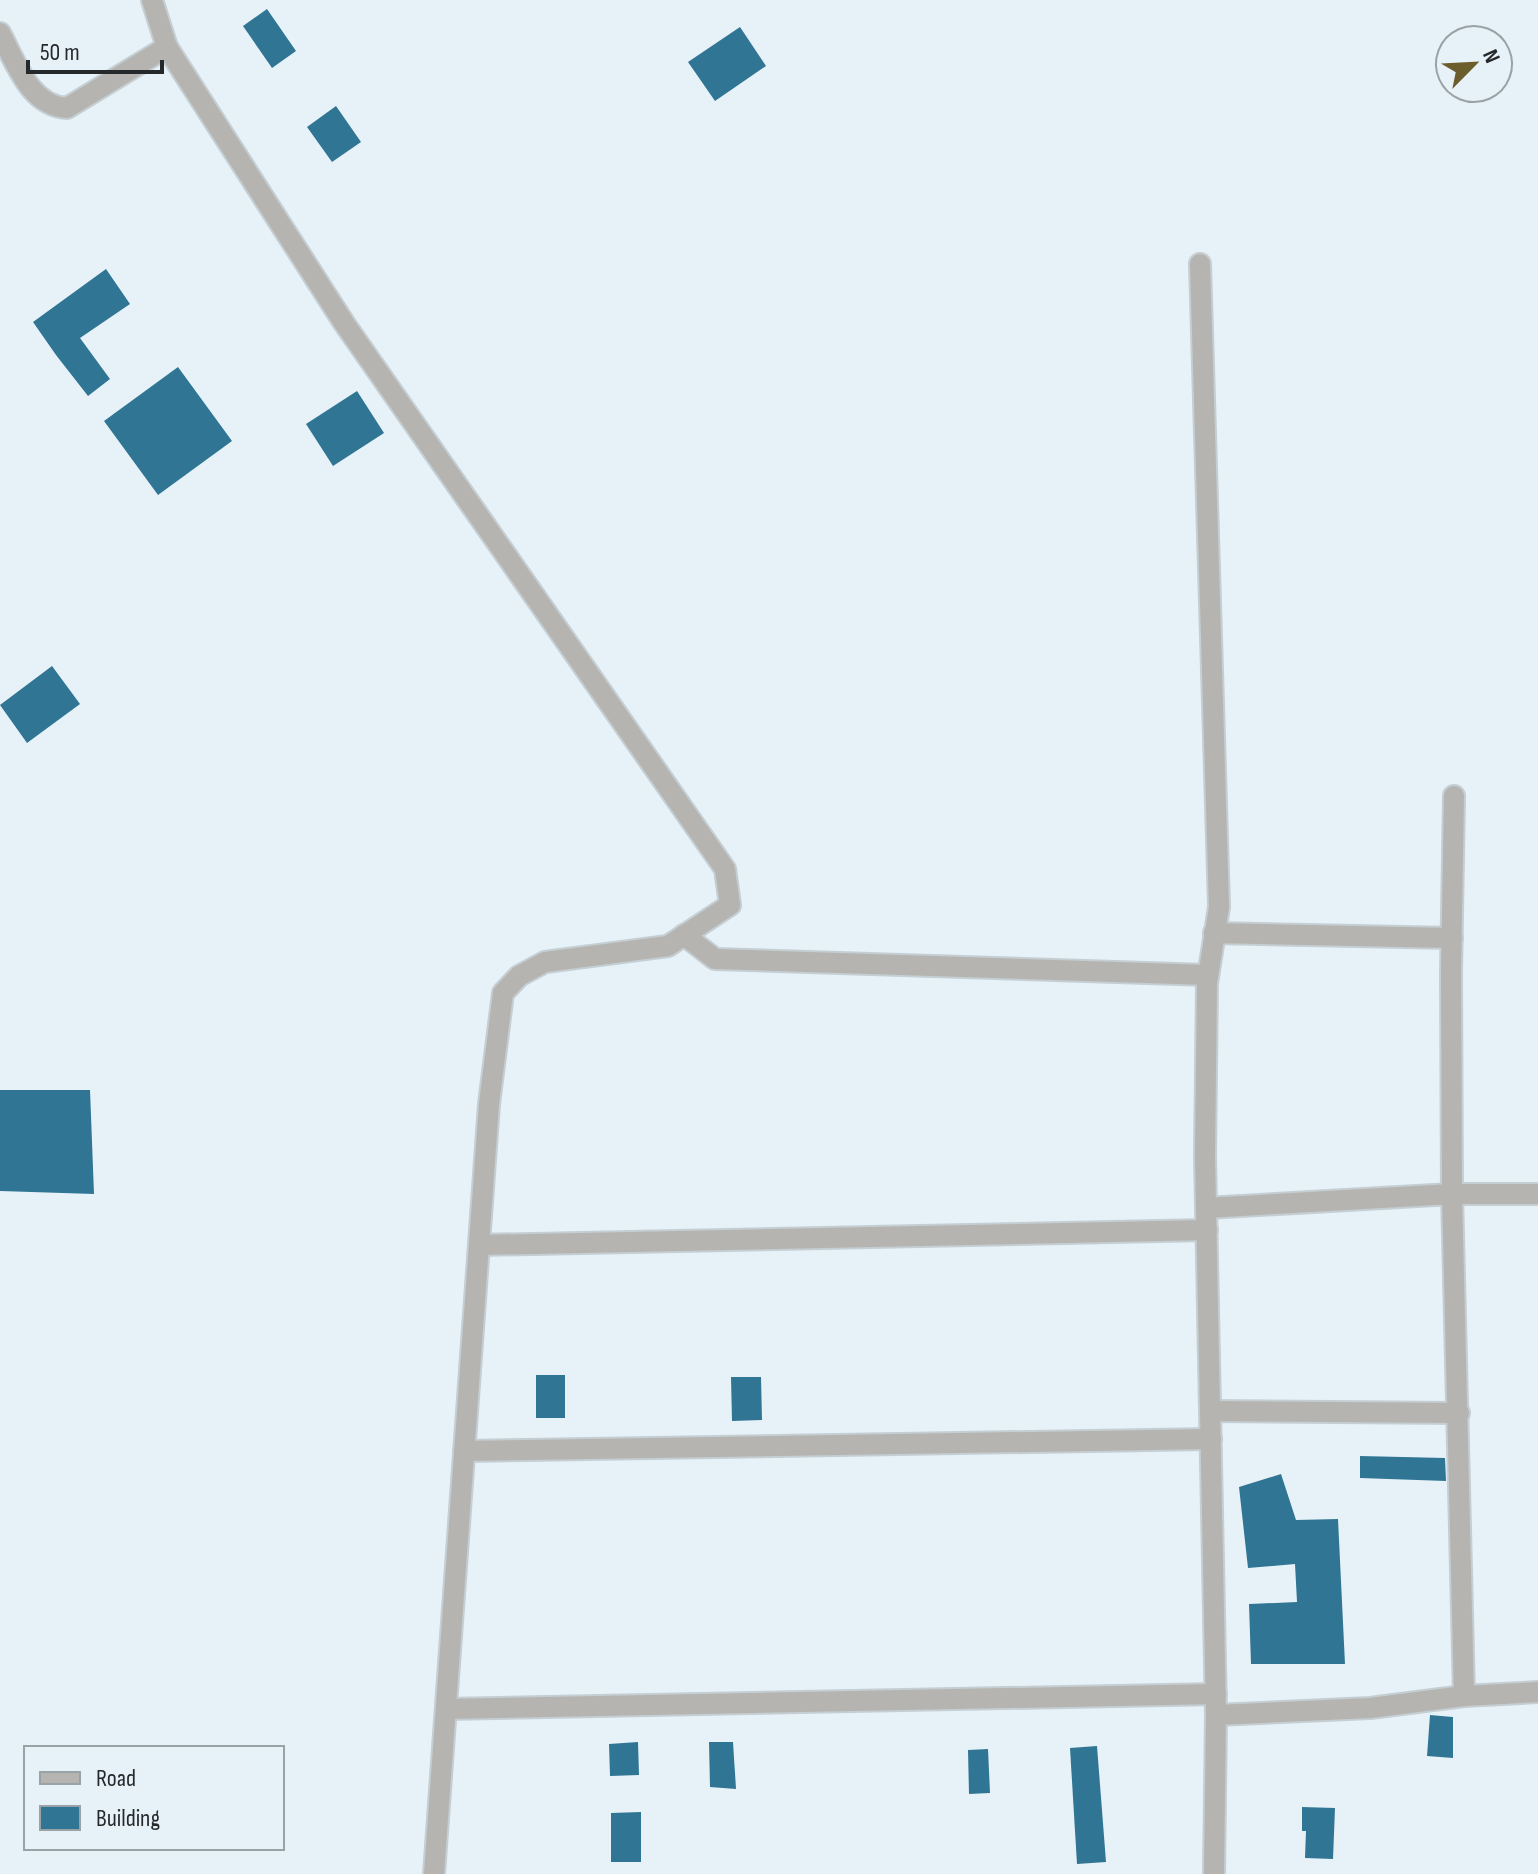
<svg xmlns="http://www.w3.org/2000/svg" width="1538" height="1874" font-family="'Sofia Sans Condensed',sans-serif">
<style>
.building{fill:#307594}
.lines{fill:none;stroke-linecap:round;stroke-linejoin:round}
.minor-casing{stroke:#c4ced3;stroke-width:24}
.minor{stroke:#b5b4b0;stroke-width:20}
</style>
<rect width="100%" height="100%" fill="#e7f2f8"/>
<g class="building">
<polygon points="267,9 296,51 272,68 243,26"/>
<polygon points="740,27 766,66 715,101 688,62"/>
<polygon points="336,106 361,142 332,162 307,127"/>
<polygon points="106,269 130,304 80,338 110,379 88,396 56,355 33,322"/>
<polygon points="178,367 232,441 158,495 104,421"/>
<polygon points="357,391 384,433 333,466 306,424"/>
<polygon points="52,666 80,704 27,743 0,705"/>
<polygon points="0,1090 90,1090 94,1194 0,1191"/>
<rect x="536" y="1375" width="29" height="43"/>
<polygon points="731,1377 761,1377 762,1420 732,1421"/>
<polygon points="1360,1456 1445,1458 1446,1481 1360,1478"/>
<polygon points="1281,1474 1296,1520 1338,1519 1345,1664 1251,1664 1249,1604 1297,1602 1295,1564 1248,1568 1239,1487"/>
<polygon points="1430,1715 1453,1717 1453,1758 1427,1756"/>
<polygon points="638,1742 639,1775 610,1776 609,1744"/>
<polygon points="709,1742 733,1742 736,1789 710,1787"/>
<polygon points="1097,1746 1106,1862 1077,1864 1070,1748"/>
<polygon points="988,1749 990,1793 969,1794 968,1750"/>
<polygon points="1302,1807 1335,1808 1333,1859 1305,1858 1306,1831 1302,1831"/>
<polygon points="641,1812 641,1862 611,1862 611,1813"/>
</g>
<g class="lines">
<defs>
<g id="minor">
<polyline points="152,0 167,47 344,323 725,869 730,905 668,946 545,962 519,976 503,993 489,1104 434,1874"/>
<path d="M0,33C16,63 30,106 67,108L167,47"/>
<polyline points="1200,264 1219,907 1207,983 1205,1156 1216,1715"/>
<polyline points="1454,796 1451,973 1452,1194 1538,1194"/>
<polyline points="1214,933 1452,938"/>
<polyline points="684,935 715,959 1208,975"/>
<polyline points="1206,1208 1452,1194 1464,1696"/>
<polyline points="479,1245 1207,1230"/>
<polyline points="1210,1411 1459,1413"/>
<polyline points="464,1451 1211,1439"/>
<polyline points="446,1709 1216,1694"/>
<polyline points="1214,1874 1216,1715 1370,1708 1464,1696 1538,1692"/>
</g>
</defs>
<use href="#minor" class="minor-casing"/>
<use href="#minor" class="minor"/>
</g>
<rect x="24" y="1746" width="260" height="104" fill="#e7f2f8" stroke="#99a2a6" stroke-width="2"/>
<rect x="40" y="1772" width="40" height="12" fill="#b5b4b0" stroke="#99a2a6" stroke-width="2"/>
<text x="96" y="1786" font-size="24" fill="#25292b">Road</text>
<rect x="40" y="1806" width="40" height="24" fill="#307594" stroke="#99a2a6" stroke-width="2"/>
<text x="96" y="1826" font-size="24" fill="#25292b">Building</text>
<g transform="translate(1474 64) rotate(66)"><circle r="38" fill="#e7f2f8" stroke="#99a2a6" stroke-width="2"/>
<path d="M0-6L14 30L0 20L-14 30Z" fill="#6c5e2c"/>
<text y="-12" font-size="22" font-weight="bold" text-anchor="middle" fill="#25292b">N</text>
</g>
<path d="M28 60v12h134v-12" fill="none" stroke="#25292b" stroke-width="4"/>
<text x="40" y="60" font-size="24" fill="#25292b" stroke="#e7f2f8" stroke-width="6" paint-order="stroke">50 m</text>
</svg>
